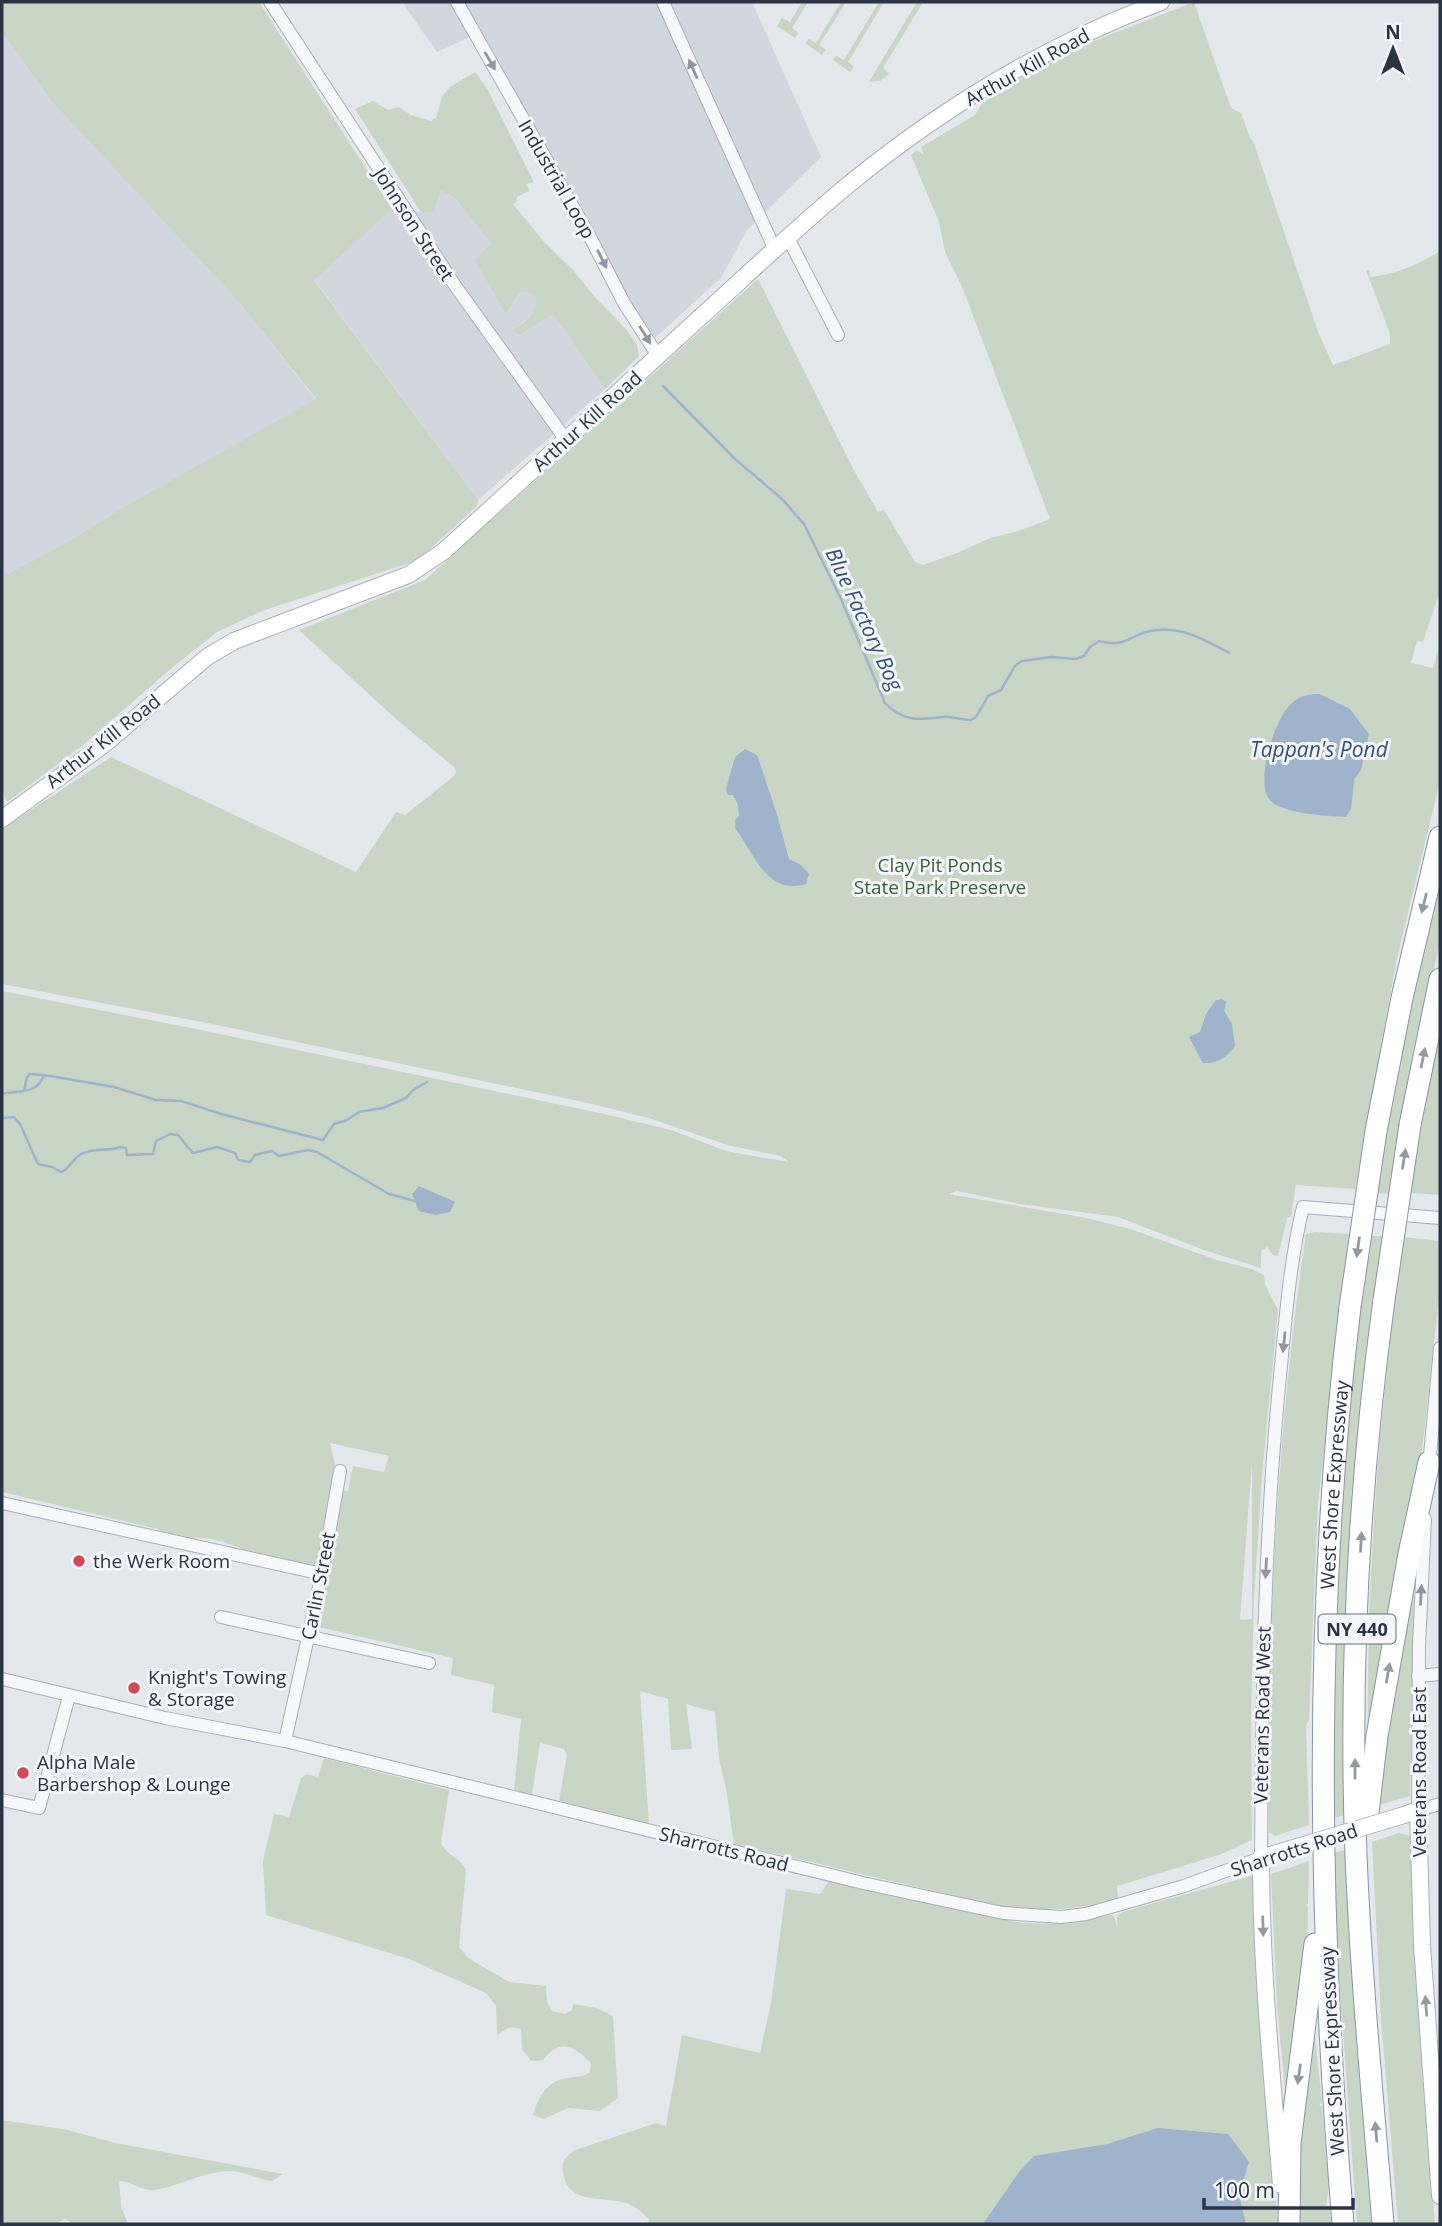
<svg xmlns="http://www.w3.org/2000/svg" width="1442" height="2226" font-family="'Open Sans',sans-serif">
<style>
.built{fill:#d2d6de}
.green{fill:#c9d6c5;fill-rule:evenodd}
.water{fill:#9fb4cc}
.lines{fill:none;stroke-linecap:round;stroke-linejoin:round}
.stream{stroke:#9fb4cc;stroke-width:2.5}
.street-casing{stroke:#a9aeb7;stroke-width:14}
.secondary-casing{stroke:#a9aeb7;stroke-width:18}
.highway-casing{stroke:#8b94a3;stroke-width:23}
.street{stroke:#f7f8fa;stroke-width:12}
.secondary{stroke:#fff;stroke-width:16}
.highway{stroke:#fff;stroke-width:21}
.secondary-bridge-casing{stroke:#a9aeb7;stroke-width:18;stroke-linecap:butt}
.highway-bridge-casing{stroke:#8b94a3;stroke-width:23;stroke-linecap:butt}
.secondary-bridge{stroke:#fff;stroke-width:16}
.highway-bridge{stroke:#fff;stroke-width:21}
.oneway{fill:#9196a0}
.oneway2{fill:#959aa2}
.poi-dot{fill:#d1495b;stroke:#f4f6f9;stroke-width:2.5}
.labels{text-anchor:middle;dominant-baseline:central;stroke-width:6;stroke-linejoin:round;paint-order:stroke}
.shield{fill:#f4f6f9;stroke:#676e7b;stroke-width:2}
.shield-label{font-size:18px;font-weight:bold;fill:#2b3445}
.street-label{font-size:19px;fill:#2b3445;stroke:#f4f6f9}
.park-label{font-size:19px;fill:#3f6138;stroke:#f4f6f9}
.poi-label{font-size:19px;fill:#2b3445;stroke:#f4f6f9;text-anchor:start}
.water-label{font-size:21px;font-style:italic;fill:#34527a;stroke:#f4f6f9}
</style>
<rect width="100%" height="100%" fill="#e4e7ec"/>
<g class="built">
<polygon points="402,2 752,2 821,157 747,230 721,278 645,347 470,37 437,52"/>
<polygon points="2,32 52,102 238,301 316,400 127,505 71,540 2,577"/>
<polygon points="440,189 456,199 491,244 506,313 519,293 527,292 535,296 537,304 535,312 514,330 518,336 553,314 605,389 478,500 314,279 392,209 433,213"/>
</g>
<g class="green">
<polygon points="2,2 259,2 392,209 314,280 478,500 477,506 418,560 262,611 217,632 174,666 83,745 7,802 2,790 2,577 71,540 127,505 316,399 238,301 52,102 2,32"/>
<polygon points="802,2 808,2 792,28 798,33 795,38 777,26 782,18 790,22"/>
<polygon points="841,2 846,2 819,45 826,50 822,55 805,43 809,39 816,43"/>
<polygon points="879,2 884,2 848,62 854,67 850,72 833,60 836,56 844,60"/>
<polygon points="917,2 923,2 883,68 889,74 880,81 869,82"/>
<path d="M1194,2L1231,108L1241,113L1250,138L1253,141L1319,334L1333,365L1390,344V334L1366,270H1369L1370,277C1397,274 1417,265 1440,251V591L1423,642L1417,641L1411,663L1433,668L1440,643V781L1397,958L1355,1189L1296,1185L1291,1217L1287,1218L1278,1256L1273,1255L1267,1247L1261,1251V1268L1204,1250L1118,1217L1020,1204L957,1191L949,1194L1087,1218L1130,1229L1217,1260L1252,1269L1264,1275L1265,1284L1278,1310L1262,1475L1254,1598L1251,1715L1252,1840L1219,1855L1117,1886L1118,1899C1070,1912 1042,1911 993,1905L734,1844L726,1788L719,1759L715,1712L686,1704L692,1749L671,1750L668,1699L640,1691L649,1825L559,1801L567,1755L564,1749L540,1743L532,1795L514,1791L521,1719L492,1712L494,1685L451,1675L453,1658L319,1627L341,1490L348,1491L353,1466L384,1472L389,1456L330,1443L337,1473L318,1564L310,1566C293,1562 273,1560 256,1554C238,1548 224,1540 204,1538C190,1536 168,1541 158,1529L2,1492V991L196,1029L600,1113L671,1130L726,1151L789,1162L781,1156L727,1145L649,1118L588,1103L202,1022L2,984V829L111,757L356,872L396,812L405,815L454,776L456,772L454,767L396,719L299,630L425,580L758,279L855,472L878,512L884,510L915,562L923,565L957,553L990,538L1015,532L1050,519L963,289L945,252L939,222L911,155L917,150L924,155L921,147L975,115L983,102L1034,70L1076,48ZM1252,1463V1619L1241,1620L1240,1619Z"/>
<path d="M475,72L488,90L534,182L527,184L529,191L517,197V201L513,204L545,243L573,270L593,295L626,329L637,345L639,356L605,389L553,314L518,336L514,330C526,320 540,313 535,296L527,292L519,293L506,314L475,260L491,244L456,199L441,190L433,213L421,212L355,109L373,101L388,110L399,107L411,115L431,121L436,118L442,97L450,87Z"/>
<polygon points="1440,877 1440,942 1412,1072 1389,1194 1374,1193 1417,981"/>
<polygon points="1440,1023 1440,1195 1410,1193 1438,1032"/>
<path d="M1315,1232L1349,1234L1318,1503L1309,1720L1306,1726L1309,1825L1275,1836L1269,1832C1267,1646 1276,1460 1300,1275L1306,1234Z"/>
<polygon points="1368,1236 1384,1236 1346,1815 1333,1818 1333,1708 1340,1491"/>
<path d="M1403,1237L1440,1241V1289L1421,1459L1368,1741C1366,1572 1380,1404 1403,1237Z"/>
<polygon points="1414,1577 1410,1796 1375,1806"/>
<path d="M324,1758L449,1790L441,1842C445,1855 460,1857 466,1870L459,1947L468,1958L509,1982L546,1986L547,2002L552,2011L565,2014L572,2010L573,2004L596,2008L613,2016L618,2098L600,2111L568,2108L544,2119L533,2115C538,2097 548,2080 568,2078C577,2076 582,2078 590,2072L591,2063C574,2046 560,2038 543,2060L531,2061L522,2049L521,2029L510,2027L497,2035L496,2006L486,1993L409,1959L266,1915L263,1861L274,1814L289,1817L301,1778L307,1774L318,1777Z"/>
<polygon points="1399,1833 1411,1836 1414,1931 1435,2224 1398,2224 1381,2018 1372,1842"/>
<polygon points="1349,1849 1353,1968 1372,2224 1357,2224 1339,1977 1334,1853"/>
<polygon points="1309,1861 1308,1904 1306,1905 1308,1908 1307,1963 1286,2099 1277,2006 1271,1874"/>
<path d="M1251,1876L1254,1878L1267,2093L1278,2224H648L649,2219C642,2212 635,2206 626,2203C603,2196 567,2205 563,2172C561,2162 566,2156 575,2150L656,2123L666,2126L682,2035L760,2053L771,2003L786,1889L820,1894L829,1881L837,1880L1021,1923L1066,1924L1113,1915L1118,1928L1117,1917L1122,1912Z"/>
<polygon points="1314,2028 1322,2102 1319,2106 1322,2106 1329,2187 1326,2206 1327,2209 1330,2205 1331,2224 1294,2224 1294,2181"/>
<path d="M2,2120L68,2130L115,2143L283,2174L272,2181C258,2179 244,2171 230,2171C204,2171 180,2186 155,2190C141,2192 132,2181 119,2181L121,2206L128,2224H73L65,2219L55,2224H2Z"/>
</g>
<g class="water">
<path d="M1320,694L1350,709L1369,734L1361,770L1354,780L1351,809L1346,817C1328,816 1279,814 1269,799C1255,780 1275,718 1291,704C1300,695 1309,694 1320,694Z"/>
<path d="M745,749L757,755L776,811L789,859L801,865L809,874L806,884C767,896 754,853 735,828V820L739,816L738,805L733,795H728L726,789L735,757Z"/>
<path d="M1222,999L1226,1002L1224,1011L1232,1024L1235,1046C1226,1057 1219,1064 1203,1063L1189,1037L1200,1032L1206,1014L1216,1000Z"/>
<polygon points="419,1186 455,1202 450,1212 436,1215 419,1211 412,1194"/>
<polygon points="1158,2128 1228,2134 1249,2162 1239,2195 1246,2224 983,2224 1019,2172 1034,2156 1107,2144"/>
</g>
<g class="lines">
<g class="stream">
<path d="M663,386L735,459L782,499L804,524L841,599L885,703C903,722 919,720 943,717C952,715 961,721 971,720L976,717L988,696L1001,690L1015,666L1022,661L1051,657L1076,659L1084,656L1090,647L1099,641C1125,647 1124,639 1146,632C1175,623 1204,639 1229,653"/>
<polyline points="24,1091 27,1077 30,1074 43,1075"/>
<path d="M2,1094C19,1090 37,1095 44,1075L114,1087L156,1100L181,1101L221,1114L323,1140L334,1124L347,1120L359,1112L383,1108L406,1098L413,1090L427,1082"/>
<path d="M2,1118L14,1117L20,1124L38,1164L52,1167L61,1172C70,1169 72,1159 81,1154C93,1147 108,1152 120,1147L126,1148L127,1155L153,1154L156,1141L170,1134L178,1135L193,1153L217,1147L235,1153L238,1160L250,1162L255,1155L272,1151L279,1156L308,1150L317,1152L389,1194L415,1201"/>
</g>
<defs>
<g id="street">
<polyline points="270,2 456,287 566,440"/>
<polyline points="457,2 590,237 624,303 658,356"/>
<polyline points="663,2 775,250"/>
<polyline points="788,238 838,335"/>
<polyline points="1429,1466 1440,1348"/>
<polyline points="2,1503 322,1574"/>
<polyline points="1425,1519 1419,1645 1418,1810 1440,1804"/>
<polyline points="221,1617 429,1663"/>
<polyline points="1418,1676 1440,1674"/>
<path d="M2,1679L165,1718L285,1741L863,1883L1003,1913L1061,1917L1086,1914L1184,1886L1261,1858C1262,1699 1264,1544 1279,1386C1285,1326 1289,1265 1303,1207L1440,1218"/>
<polyline points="285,1741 322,1574 340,1471"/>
<polyline points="2,1800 39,1808 69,1696"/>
</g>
<g id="secondary">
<path d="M2,819L106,743L207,657L234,641L408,575L444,551C528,475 611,399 694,323C745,277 795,229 848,185C941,109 1048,44 1161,2"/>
<polyline points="1404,1815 1418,1810 1422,1945 1440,2196"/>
<path d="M1277,1853L1261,1858C1261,1967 1272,2076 1281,2185"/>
</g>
<g id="highway">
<polyline points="1410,1125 1440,979"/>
<polyline points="1376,1131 1402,998 1440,837"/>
<polyline points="1367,1821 1377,1736 1409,1554 1429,1462"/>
<polyline points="1289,2224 1290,2143 1315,1944"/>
<path id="s1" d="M1343,2224C1318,1919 1313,1611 1350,1307"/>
<path d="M1383,2224C1373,2101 1361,1978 1356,1855C1349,1670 1359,1483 1384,1300"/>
</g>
</defs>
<use href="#street" class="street-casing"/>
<use href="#secondary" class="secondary-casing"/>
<use href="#highway" class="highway-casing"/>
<use href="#street" class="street"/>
<use href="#secondary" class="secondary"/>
<use href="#highway" class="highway"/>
<defs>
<polyline id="secondary-bridge" points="1277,1853 1404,1815"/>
<g id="highway-bridge">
<polyline points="1384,1300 1410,1125"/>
<polyline points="1350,1307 1376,1131"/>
</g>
</defs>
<use href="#secondary-bridge" class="secondary-bridge-casing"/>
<use href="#highway-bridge" class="highway-bridge-casing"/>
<use href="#secondary-bridge" class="secondary-bridge"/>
<use href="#highway-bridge" class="highway-bridge"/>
</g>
<defs><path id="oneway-solid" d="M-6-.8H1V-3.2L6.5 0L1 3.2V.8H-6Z" transform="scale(1.75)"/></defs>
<g class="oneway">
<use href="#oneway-solid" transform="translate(490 61) rotate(60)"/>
<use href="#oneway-solid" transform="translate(693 69) rotate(-114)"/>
<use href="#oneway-solid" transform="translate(602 259) rotate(63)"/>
<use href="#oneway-solid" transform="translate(645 335) rotate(58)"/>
<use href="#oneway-solid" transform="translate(1284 1342) rotate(96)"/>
<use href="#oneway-solid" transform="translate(1266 1568) rotate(93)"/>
<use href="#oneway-solid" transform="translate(1421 1595) rotate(-87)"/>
</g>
<g class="oneway2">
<use href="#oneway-solid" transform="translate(1424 903) rotate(104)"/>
<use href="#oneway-solid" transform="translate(1423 1058) rotate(-79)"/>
<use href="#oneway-solid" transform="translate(1404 1159) rotate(-81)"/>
<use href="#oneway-solid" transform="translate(1358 1247) rotate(98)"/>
<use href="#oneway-solid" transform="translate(1361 1542) rotate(-87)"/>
<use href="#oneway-solid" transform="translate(1388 1673) rotate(-80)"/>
<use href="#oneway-solid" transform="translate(1355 1769) rotate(-90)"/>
<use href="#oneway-solid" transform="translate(1263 1926) rotate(88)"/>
<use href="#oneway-solid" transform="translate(1426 2006) rotate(-94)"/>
<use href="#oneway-solid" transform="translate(1299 2074) rotate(98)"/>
<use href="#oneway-solid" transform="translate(1376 2132) rotate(-95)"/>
</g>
<g class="poi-dot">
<circle cx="79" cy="1561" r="7"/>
<circle cx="134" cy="1688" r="7"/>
<circle cx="23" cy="1773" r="7"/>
</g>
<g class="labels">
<rect class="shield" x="1318.5" y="1614.5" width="77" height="29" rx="5"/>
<g class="shield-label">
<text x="1357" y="1629">NY 440</text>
</g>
<g class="street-label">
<text transform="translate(1027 67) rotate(-29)">Arthur Kill Road</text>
<text transform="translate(557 179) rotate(60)">Industrial Loop</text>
<text transform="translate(414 224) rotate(57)">Johnson Street</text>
<text transform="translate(587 421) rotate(-42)">Arthur Kill Road</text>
<text transform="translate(103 741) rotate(-38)">Arthur Kill Road</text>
<text stroke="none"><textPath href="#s1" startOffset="740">West Shore Expressway</textPath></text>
<text transform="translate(318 1586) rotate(-79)">Carlin Street</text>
<text transform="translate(1262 1715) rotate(-89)">Veterans Road West</text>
<text transform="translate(1419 1772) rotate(-90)">Veterans Road East</text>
<text transform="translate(724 1849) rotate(14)">Sharrotts Road</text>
<text transform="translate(1294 1850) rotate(-18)">Sharrotts Road</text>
<text transform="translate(1332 2051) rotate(-93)">West Shore Expressway</text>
</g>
<g class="park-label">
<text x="940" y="865">Clay Pit Ponds<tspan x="940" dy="22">State Park Preserve</tspan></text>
</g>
<g class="poi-label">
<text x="93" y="1561">the Werk Room</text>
<text x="148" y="1677">Knight's Towing<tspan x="148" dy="22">&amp; Storage</tspan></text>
<text x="37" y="1762">Alpha Male<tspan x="37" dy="22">Barbershop &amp; Lounge</tspan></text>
</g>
<g class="water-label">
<text transform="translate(865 619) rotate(65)">Blue Factory Bog</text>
<text x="1319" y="749">Tappan's Pond</text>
</g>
</g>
<rect width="1442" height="2226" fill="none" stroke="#2b3445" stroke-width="7"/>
<g transform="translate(1393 49)" stroke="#f4f6f9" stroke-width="5" paint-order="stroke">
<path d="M0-5L12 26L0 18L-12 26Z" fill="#2b3445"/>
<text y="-10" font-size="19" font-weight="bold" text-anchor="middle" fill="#2b3445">N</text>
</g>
<path d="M1204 2198v10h149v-10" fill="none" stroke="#2b3445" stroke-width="3.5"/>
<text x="1214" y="2198" font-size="21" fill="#2b3445" stroke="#f4f6f9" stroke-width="5" paint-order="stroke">100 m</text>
</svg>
